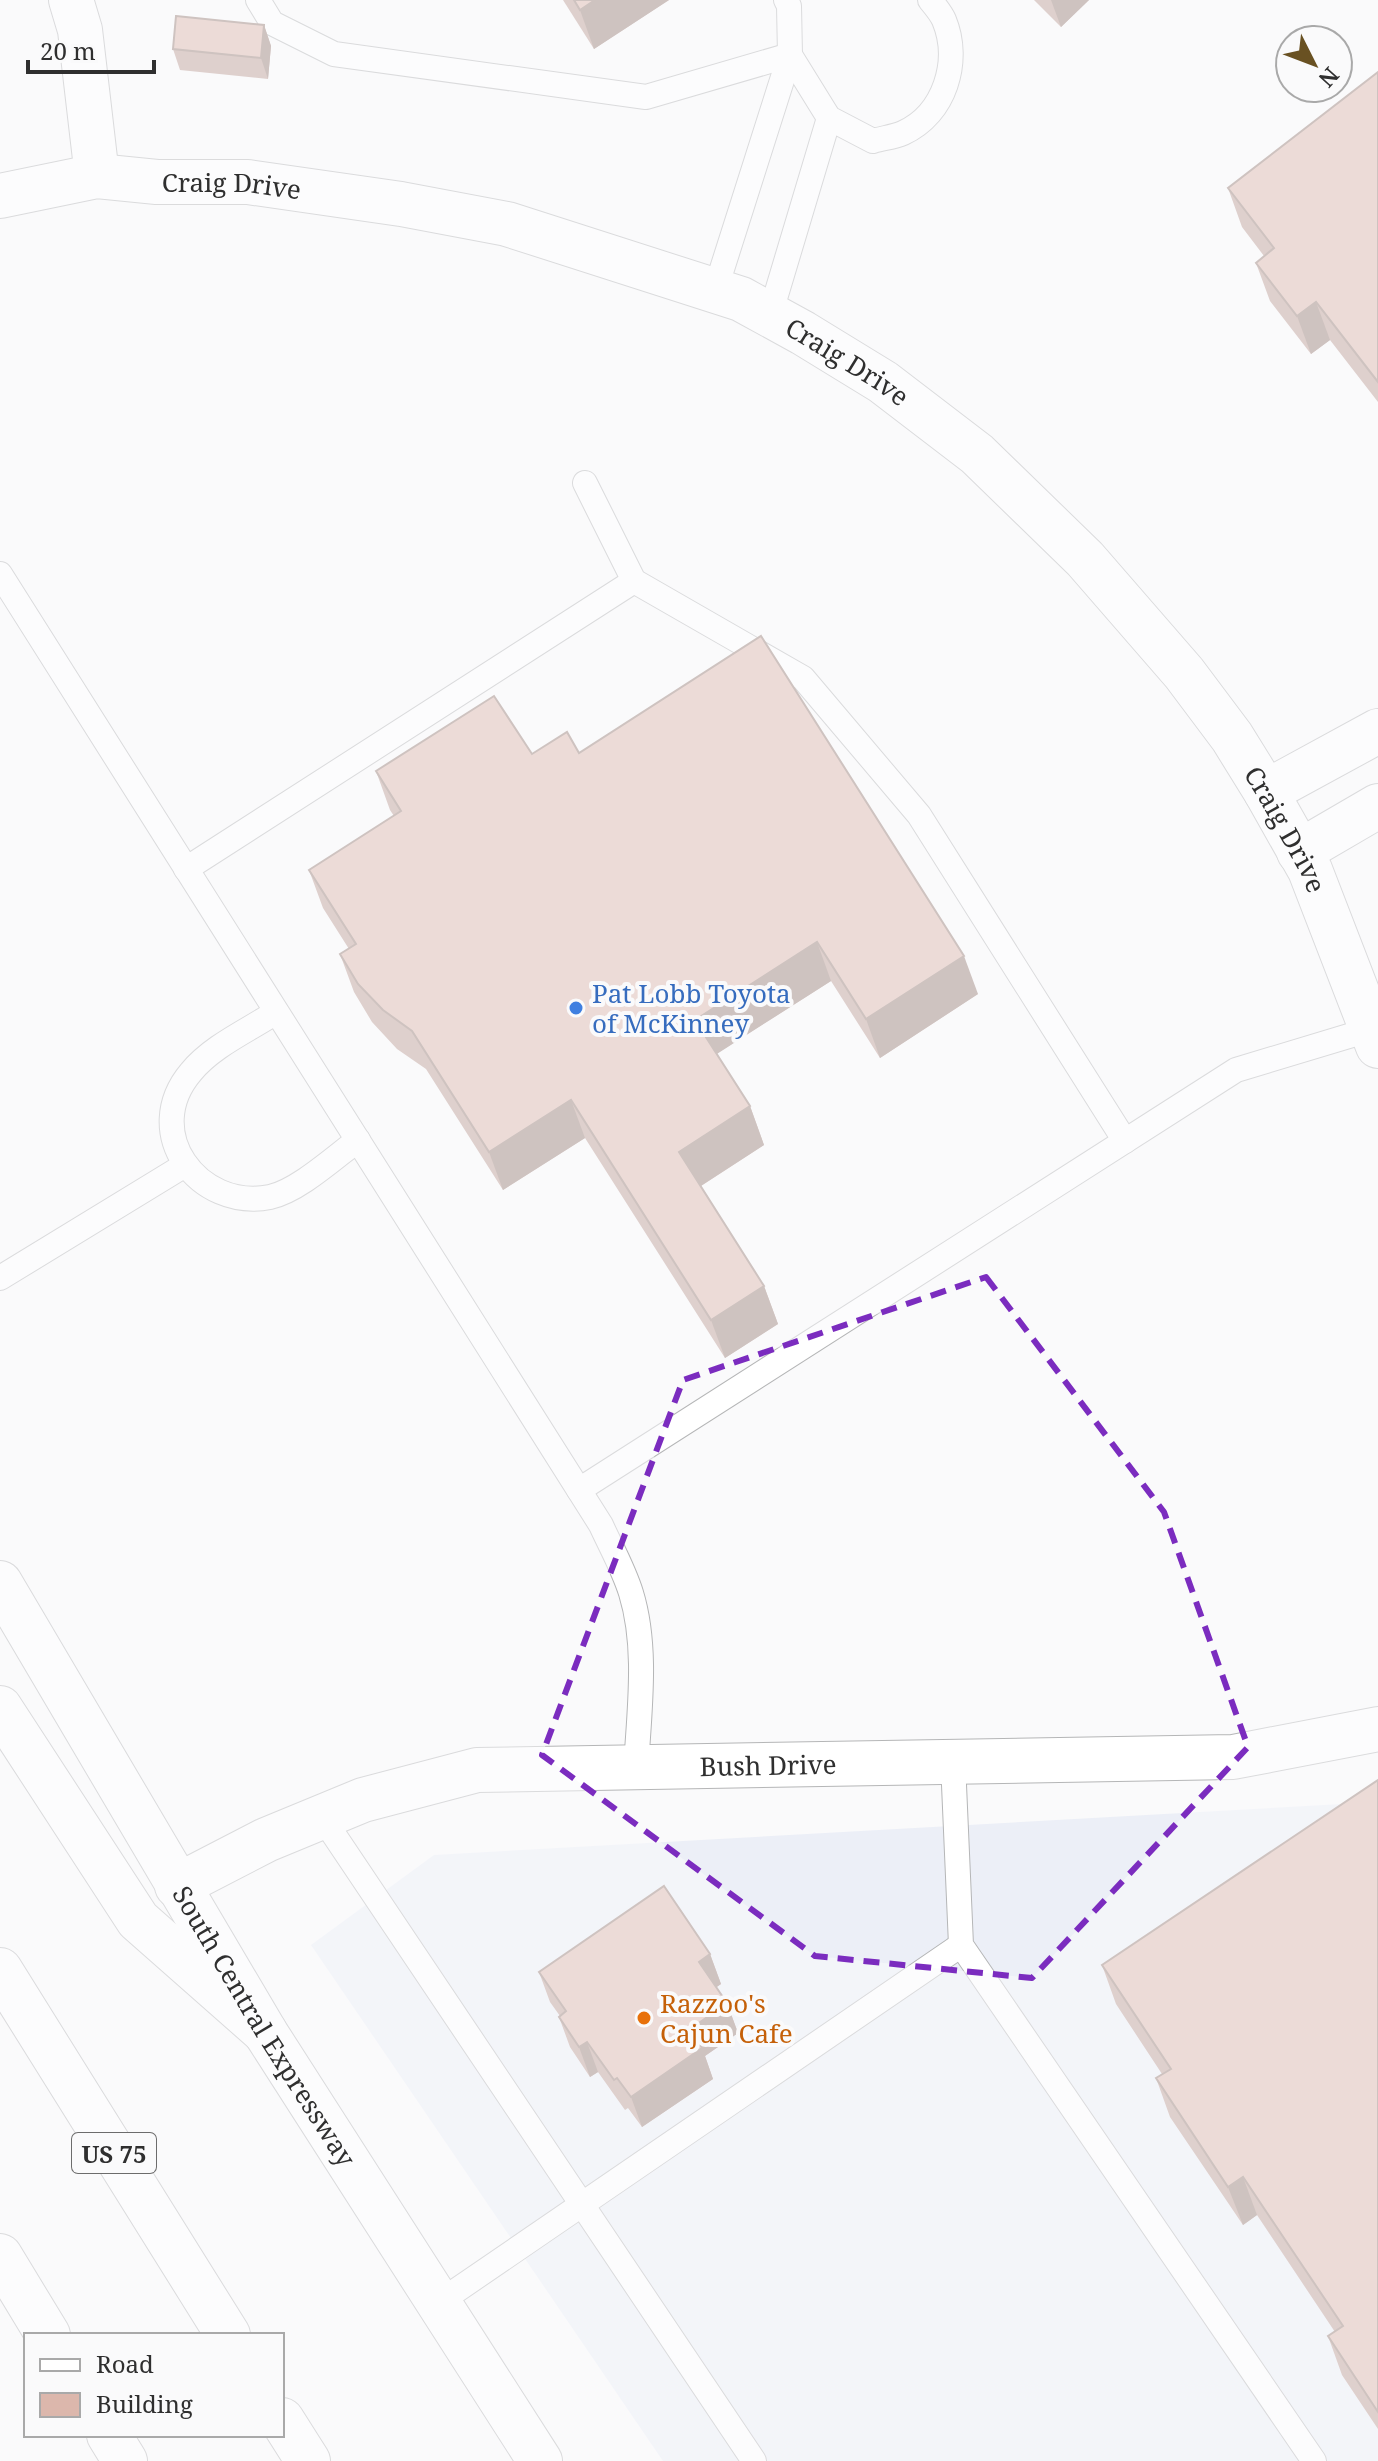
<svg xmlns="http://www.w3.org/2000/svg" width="1378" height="2461" font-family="'Noto Serif',serif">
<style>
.built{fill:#eceff7}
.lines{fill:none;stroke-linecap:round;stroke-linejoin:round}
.service-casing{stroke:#b5b6b7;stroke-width:26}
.minor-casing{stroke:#b5b6b7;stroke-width:46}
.tertiary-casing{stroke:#b5b6b7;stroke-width:46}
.secondary-casing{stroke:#b5b6b7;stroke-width:46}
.motorway-casing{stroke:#b5b6b7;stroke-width:46}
.service{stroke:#fff;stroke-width:24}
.minor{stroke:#fff;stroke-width:44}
.tertiary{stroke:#fff;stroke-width:44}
.secondary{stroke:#fff;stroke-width:44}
.motorway{stroke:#fff;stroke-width:44}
.wall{fill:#bd9d94}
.shaded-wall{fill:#9a8078}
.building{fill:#dcb7ac;stroke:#9a8078;stroke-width:2}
.marked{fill:none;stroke:#7b2cbf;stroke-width:6;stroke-dasharray:16 10;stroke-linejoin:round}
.shop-dot{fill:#3f7fe0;stroke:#fafafb;stroke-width:3}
.food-dot{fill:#e8710a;stroke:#fafafb;stroke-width:3}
.labels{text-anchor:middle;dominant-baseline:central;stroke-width:8;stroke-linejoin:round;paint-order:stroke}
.shield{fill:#fafafb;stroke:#6c6c6c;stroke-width:2}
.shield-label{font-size:24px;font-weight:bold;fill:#2f2f2f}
.street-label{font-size:26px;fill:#2f2f2f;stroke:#fafafb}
.shop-label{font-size:26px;fill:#366cbe;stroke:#fafafb;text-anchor:start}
.food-label{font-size:26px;fill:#c56008;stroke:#fafafb;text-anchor:start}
</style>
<rect width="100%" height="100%" fill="#fafafb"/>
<polygon class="built" points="1378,1802 1378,2461 663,2461 311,1945 434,1855"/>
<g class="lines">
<defs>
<g id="service">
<polyline points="258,0 272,23 334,54 646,97 790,55"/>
<path d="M786,0L789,6L790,55L829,118L873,141C883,138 894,137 903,133C945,114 961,61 944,20C941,13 935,6 930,0"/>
<polyline points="715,291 790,55"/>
<polyline points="770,315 829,118"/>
<polyline points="585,483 634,581 803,678 919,815 1125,1141"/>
<path d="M0,574L601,1525C611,1547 624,1570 631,1593C648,1648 639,1712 636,1768"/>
<polyline points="186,869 634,581"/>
<path d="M276,1012C249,1030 212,1046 191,1072C140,1132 198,1211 270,1197C298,1191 335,1157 358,1140"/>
<polyline points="0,1278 185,1165"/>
<polyline points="579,1490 1236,1070 1372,1029"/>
<polyline points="953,1762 961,1945 1314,2461"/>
<polyline points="322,1817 754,2461"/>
<polyline points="438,2303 961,1945"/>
</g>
<g id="minor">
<path id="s1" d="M0,196L97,176L157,182H248L401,204L507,224L741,299L803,333L883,382L977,454L1085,559L1184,673L1232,737L1266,792L1310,870L1378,1046"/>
<polyline points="1266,792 1378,731"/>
<polyline points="1299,852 1378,806"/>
<path id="s2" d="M177,1886L266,1840L363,1800L477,1770L1233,1757L1378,1729"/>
</g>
<polyline id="tertiary" points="71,0 80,30 97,176"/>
<g id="secondary">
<path id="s3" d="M0,1583L265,2032L540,2461"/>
</g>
<g id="motorway">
<polyline points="0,1708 138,1920 265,2032"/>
<polyline points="0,1970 228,2335"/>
<polyline points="0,2256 48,2335"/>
<polyline points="282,2420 308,2461"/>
<polyline points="109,2435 125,2461"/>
</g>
</defs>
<use href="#service" class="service-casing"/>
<use href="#minor" class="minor-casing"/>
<use href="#tertiary" class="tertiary-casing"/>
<use href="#secondary" class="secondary-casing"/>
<use href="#motorway" class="motorway-casing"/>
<use href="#service" class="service"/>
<use href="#minor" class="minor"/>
<use href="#tertiary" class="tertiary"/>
<use href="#secondary" class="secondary"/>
<use href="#motorway" class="motorway"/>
</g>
<g class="wall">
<polygon points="563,0 669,0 594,49"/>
<polygon points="1034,0 1089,0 1061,27"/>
<polygon points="264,25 271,46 268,79 180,70 173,49"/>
<polygon points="1378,72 1378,402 1330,340 1311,354 1270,301 1256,263 1264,256 1242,227 1228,188"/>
<polygon points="579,753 978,994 880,1058 831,981 716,1054 750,1106 764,1145 701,1186 764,1286 778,1324 725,1358 585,1138 503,1190 426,1069 397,1049 372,1022 354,992 340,954 349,949 323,908 309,870 394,816 390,810 376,771 532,754"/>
<polygon points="1378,1780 1378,2429 1342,2375 1328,2336 1335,2332 1257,2215 1243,2225 1170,2117 1156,2078 1162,2074 1116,2004 1102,1965"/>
<polygon points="710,1954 721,1984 716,1987 727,2003 738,2033 705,2056 713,2079 642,2127 628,2108 625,2110 598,2072 590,2077 570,2047 559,2017 560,2016 550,2002 539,1972"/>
</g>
<g class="shaded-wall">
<polygon points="595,0 669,0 594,49 580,10"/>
<polygon points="1051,0 1089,0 1061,27"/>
<polygon points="264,25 271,46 268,79 261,58"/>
<polygon points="1316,302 1330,340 1311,354 1297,316"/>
<polygon points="817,942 831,981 709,1059 695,1020"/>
<polygon points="964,956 978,994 880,1058 866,1019"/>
<polygon points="571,1100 585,1138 503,1190 489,1152"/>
<polygon points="750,1106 764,1145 693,1191 679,1152"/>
<polygon points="764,1286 778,1324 725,1358 711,1320"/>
<polygon points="710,1954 721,1984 710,1992 699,1962"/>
<polygon points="727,2003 738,2033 705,2056 713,2079 642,2127 631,2097 689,2030"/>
<polygon points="587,2042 598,2072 590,2077 579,2047"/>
<polygon points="1243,2177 1257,2215 1243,2225 1228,2187"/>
</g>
<g class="building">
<polygon points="574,0 595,0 580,10"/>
<polygon points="176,16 264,25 261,58 173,49"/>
<polygon points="1378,72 1378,382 1316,302 1297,316 1256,263 1274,248 1228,188"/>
<polygon points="761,636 964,956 866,1019 817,942 695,1020 750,1106 679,1152 764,1286 711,1320 571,1100 489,1152 412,1031 383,1010 358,984 340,954 356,944 309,870 401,811 376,771 494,696 532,754 567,732 579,753"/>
<polygon points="1378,1780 1378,2412 1328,2336 1343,2326 1243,2177 1228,2187 1156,2078 1171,2069 1102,1965"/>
<polygon points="664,1886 710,1954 699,1962 727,2003 689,2030 702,2048 631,2097 617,2078 614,2080 587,2042 579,2047 559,2017 566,2011 539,1972"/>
</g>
<path d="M0 0H1378V2461H0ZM986,1277L1164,1512L1248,1747L1032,1978L815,1956L542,1755L683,1380Z" fill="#fafafb" fill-opacity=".55" fill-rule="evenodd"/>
<path class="marked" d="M986,1277L1164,1512L1248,1747L1032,1978L815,1956L542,1755L683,1380Z"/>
<circle class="shop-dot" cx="576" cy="1008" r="8"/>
<circle class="food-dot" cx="644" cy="2018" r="8"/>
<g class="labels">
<rect class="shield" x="72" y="2133" width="84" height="40" rx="6"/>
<g class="shield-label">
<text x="114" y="2153">US 75</text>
</g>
<g class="street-label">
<text stroke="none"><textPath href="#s1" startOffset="234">Craig Drive</textPath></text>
<text stroke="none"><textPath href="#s1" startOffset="882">Craig Drive</textPath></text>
<text stroke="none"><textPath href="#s1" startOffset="1530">Craig Drive</textPath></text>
<text stroke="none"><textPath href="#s2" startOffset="614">Bush Drive</textPath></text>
<text stroke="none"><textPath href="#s3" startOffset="516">South Central Expressway</textPath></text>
</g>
<g class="shop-label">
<text x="592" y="993">Pat Lobb Toyota<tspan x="592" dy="30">of McKinney</tspan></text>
</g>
<g class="food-label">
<text x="660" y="2003">Razzoo's<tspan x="660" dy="30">Cajun Cafe</tspan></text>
</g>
</g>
<rect x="24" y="2333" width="260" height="104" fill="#fafafb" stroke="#a9a9a9" stroke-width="2"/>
<rect x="40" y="2359" width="40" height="12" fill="#ffffff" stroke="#a9a9a9" stroke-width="2"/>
<text x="96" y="2373" font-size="24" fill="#2f2f2f">Road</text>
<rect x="40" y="2393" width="40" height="24" fill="#dcb7ac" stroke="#a9a9a9" stroke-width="2"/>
<text x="96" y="2413" font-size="24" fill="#2f2f2f">Building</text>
<g transform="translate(1314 64) rotate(132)"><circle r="38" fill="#fafafb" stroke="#a9a9a9" stroke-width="2"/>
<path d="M0-6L14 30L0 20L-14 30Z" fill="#695122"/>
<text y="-12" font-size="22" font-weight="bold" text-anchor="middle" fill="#2f2f2f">N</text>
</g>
<path d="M28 60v12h126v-12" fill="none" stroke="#2f2f2f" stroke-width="4"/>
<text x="40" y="60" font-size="24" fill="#2f2f2f" stroke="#fafafb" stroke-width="6" paint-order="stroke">20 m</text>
</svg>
